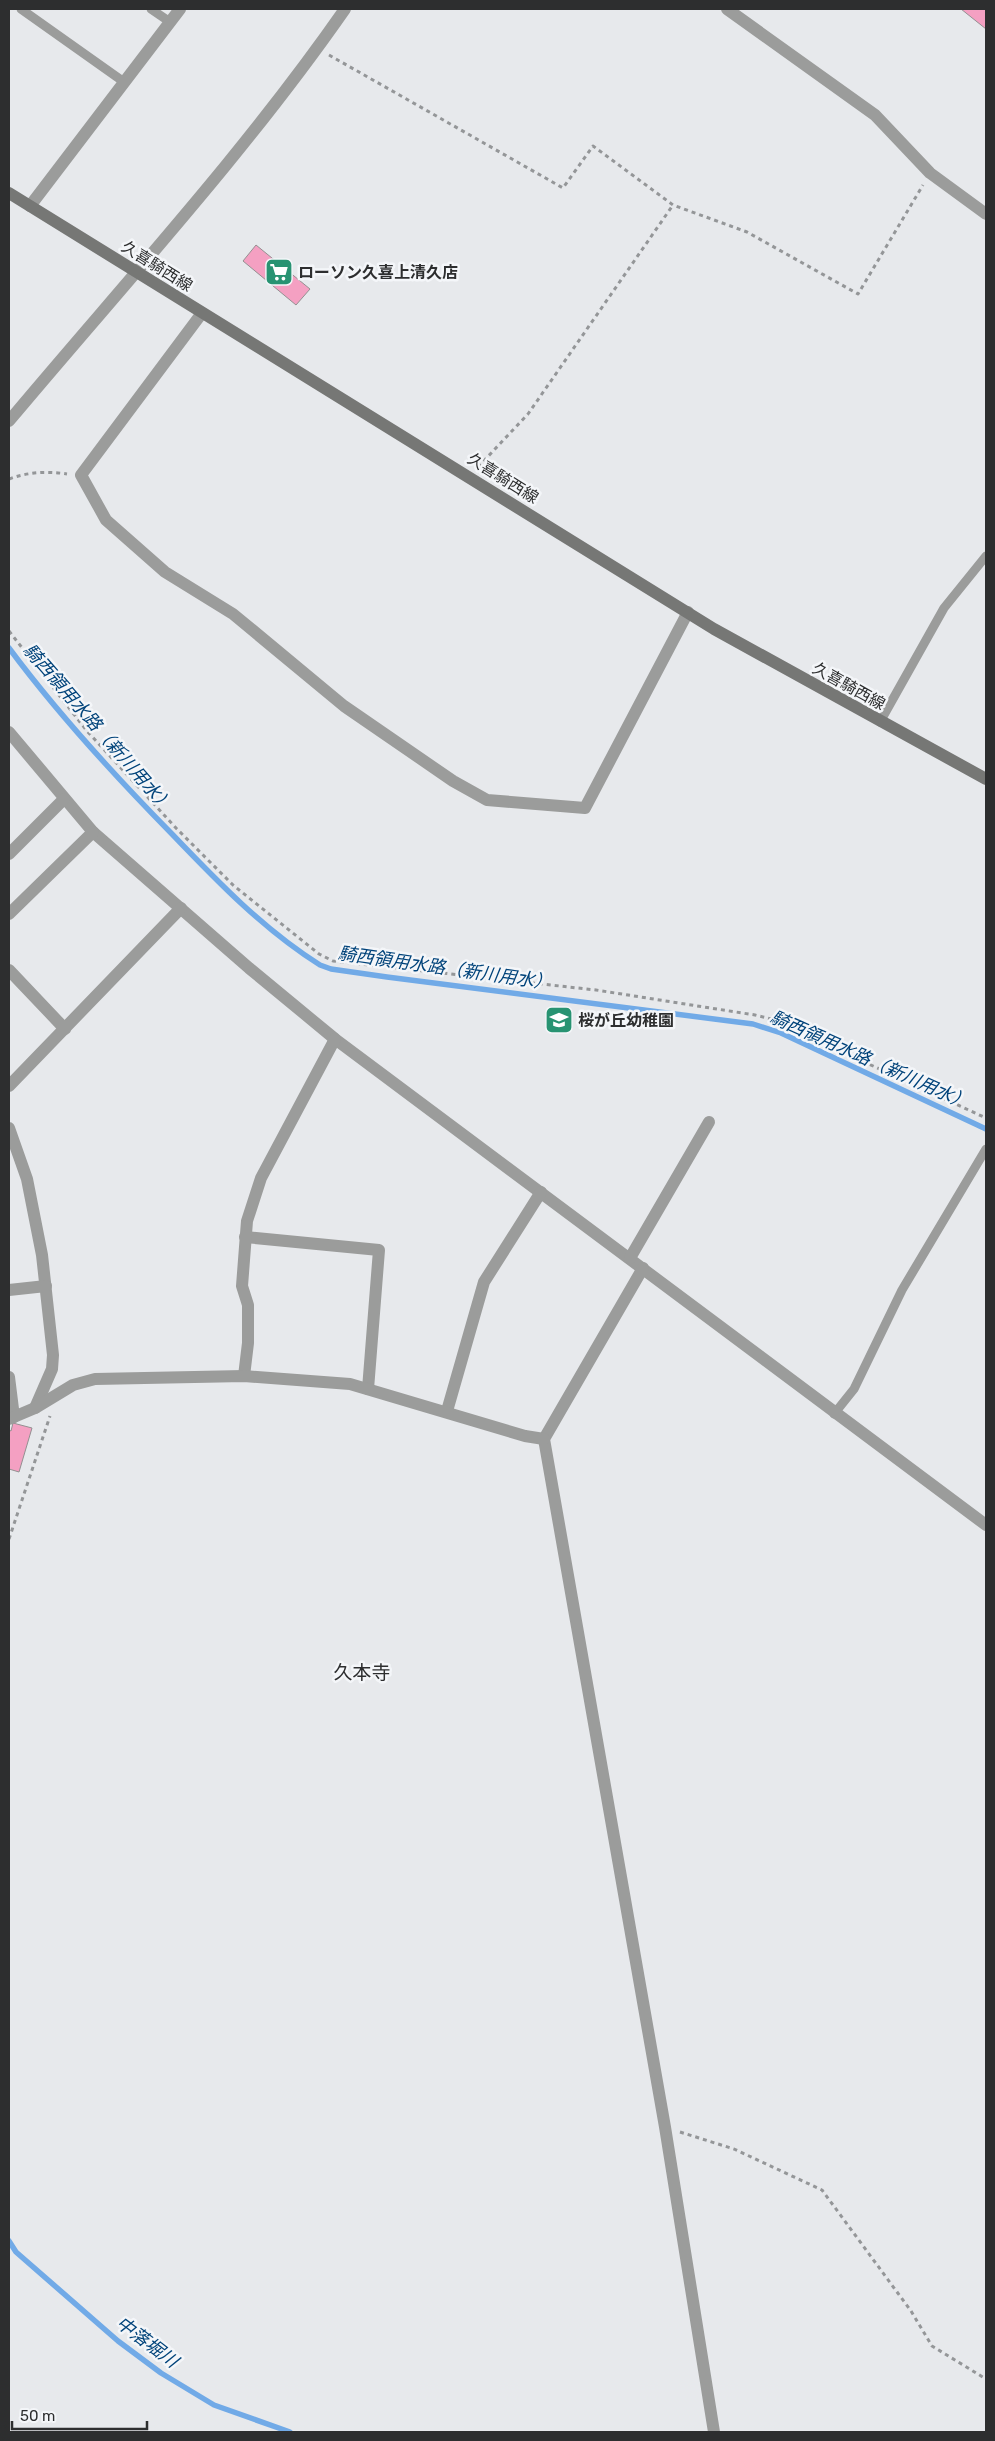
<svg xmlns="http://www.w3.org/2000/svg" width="995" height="2441" font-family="Rubik,'Noto Sans JP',sans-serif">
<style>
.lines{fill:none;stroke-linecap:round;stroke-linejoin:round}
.stream{stroke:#71aae7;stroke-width:5.5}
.building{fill:#f4a0c2;stroke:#949091}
.path{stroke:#949698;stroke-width:3;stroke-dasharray:4 4;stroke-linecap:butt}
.service{stroke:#9b9c9b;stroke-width:9}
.minor{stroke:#9b9c9b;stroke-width:12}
.tertiary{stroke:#9b9c9b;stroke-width:12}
.secondary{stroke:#767775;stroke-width:12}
.labels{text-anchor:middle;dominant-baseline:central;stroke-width:5;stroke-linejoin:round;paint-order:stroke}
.street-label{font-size:16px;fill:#2d2e2f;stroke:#f4f6f9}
.poi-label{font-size:16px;font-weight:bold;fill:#2d2e2f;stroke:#f4f6f9;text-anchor:start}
.water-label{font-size:18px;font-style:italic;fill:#01437a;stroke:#f4f6f9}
.quarter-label{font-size:19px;fill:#2d2e2f;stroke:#f4f6f9}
</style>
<rect width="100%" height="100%" fill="#e7e9ec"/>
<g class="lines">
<g class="stream">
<path d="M9,648C58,714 114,775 172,834C217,881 264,930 320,965L331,969L387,977L753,1024L781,1033L986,1129"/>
<polyline points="9,2241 16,2252 118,2341 161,2373 214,2405 290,2432"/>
</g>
</g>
<g class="building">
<polygon points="961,9 986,9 986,29"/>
<polygon points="256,245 310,289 296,305 243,261"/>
<polygon points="13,1423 32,1428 19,1472 9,1469 9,1430 11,1431"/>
</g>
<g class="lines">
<g class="path">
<polyline points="329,55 563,188 593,146 673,205 747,232 858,294 923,185"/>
<polyline points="478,467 528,414 673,205"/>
<path d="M9,479C28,472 47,471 67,474"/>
<polyline points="9,631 87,731 176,828 233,885 319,954 333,961 596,990 755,1015 771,1019 986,1118"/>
<polyline points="9,1539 50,1416"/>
<polyline points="680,2132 734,2149 822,2190 911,2311 932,2346 986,2379"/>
<polyline points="841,2432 841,2431"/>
</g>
<g class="service">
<polyline points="21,9 124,82"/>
<polyline points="151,9 170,22"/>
<polyline points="880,722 944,608 986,556"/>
<polyline points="834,1414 854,1389 902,1290 986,1149"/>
</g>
<g class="minor">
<polyline points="30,206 180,9"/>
<polyline points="202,313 81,475 106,520 165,572 233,614 344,706 453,781 487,800 585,808 688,612"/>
<polyline points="9,732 93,832 249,968 335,1039 986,1525"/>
<polyline points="9,854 64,799"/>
<polyline points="9,914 93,832"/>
<polyline points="9,970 65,1029"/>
<polyline points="9,1086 181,908"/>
<polyline points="9,1128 27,1179 42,1255 53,1355 52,1369 35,1408"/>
<polyline points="245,1237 379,1250 368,1389"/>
<polyline points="630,1258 709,1122"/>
<polyline points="643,1268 544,1439 665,2127 714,2432"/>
<polyline points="9,1290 46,1286"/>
<polyline points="244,1376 248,1343 248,1305 242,1286 247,1221 261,1178 335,1039"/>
<polyline points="9,1377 14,1417"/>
<polyline points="447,1411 484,1282 541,1192"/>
<polyline points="9,1419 35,1408 73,1385 95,1379 244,1376 350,1384 525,1436 544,1439"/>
</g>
<g class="tertiary">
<polyline points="727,9 875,115 930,173 986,214"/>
<path d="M9,421C123,285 244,154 345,9"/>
</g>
<polyline class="secondary" points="9,193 714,629 986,779"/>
</g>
<defs>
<symbol id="supermarket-square" viewBox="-11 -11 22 22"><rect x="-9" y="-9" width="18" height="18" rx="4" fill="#289372" stroke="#f4f6f9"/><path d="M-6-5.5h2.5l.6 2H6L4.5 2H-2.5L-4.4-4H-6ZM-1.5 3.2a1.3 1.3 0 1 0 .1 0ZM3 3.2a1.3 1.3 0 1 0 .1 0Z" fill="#fff"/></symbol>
<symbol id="school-square" viewBox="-11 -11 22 22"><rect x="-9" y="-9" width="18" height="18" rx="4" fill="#289372" stroke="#f4f6f9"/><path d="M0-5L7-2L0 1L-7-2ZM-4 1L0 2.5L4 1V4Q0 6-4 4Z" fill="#fff"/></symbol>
</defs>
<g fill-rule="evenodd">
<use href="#supermarket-square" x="263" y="256" width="32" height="32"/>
<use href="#school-square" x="543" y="1004" width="32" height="32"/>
</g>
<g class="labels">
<g class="street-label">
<text transform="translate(157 266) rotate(32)">久喜騎西線</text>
<text transform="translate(503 478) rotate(32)">久喜騎西線</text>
<text transform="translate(849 686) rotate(29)">久喜騎西線</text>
</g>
<g class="poi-label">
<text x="298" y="272">ローソン久喜上清久店</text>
<text x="578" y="1020">桜が丘幼稚園</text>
</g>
<g class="water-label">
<text transform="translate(98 728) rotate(49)">騎西領用水路（新川用水）</text>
<text transform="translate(445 968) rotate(8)">騎西領用水路（新川用水）</text>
<text transform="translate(870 1060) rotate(24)">騎西領用水路（新川用水）</text>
<text transform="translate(147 2342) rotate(37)">中落堀川</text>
</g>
<g class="quarter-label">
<text x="362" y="1672">久本寺</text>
</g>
</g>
<rect width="995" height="2441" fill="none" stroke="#2d2e2f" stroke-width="20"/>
<path d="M12 2421v8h135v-8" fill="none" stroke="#2d2e2f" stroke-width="2.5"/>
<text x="20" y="2421" font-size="15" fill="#2d2e2f" stroke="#f4f6f9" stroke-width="4" paint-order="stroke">50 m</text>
</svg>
